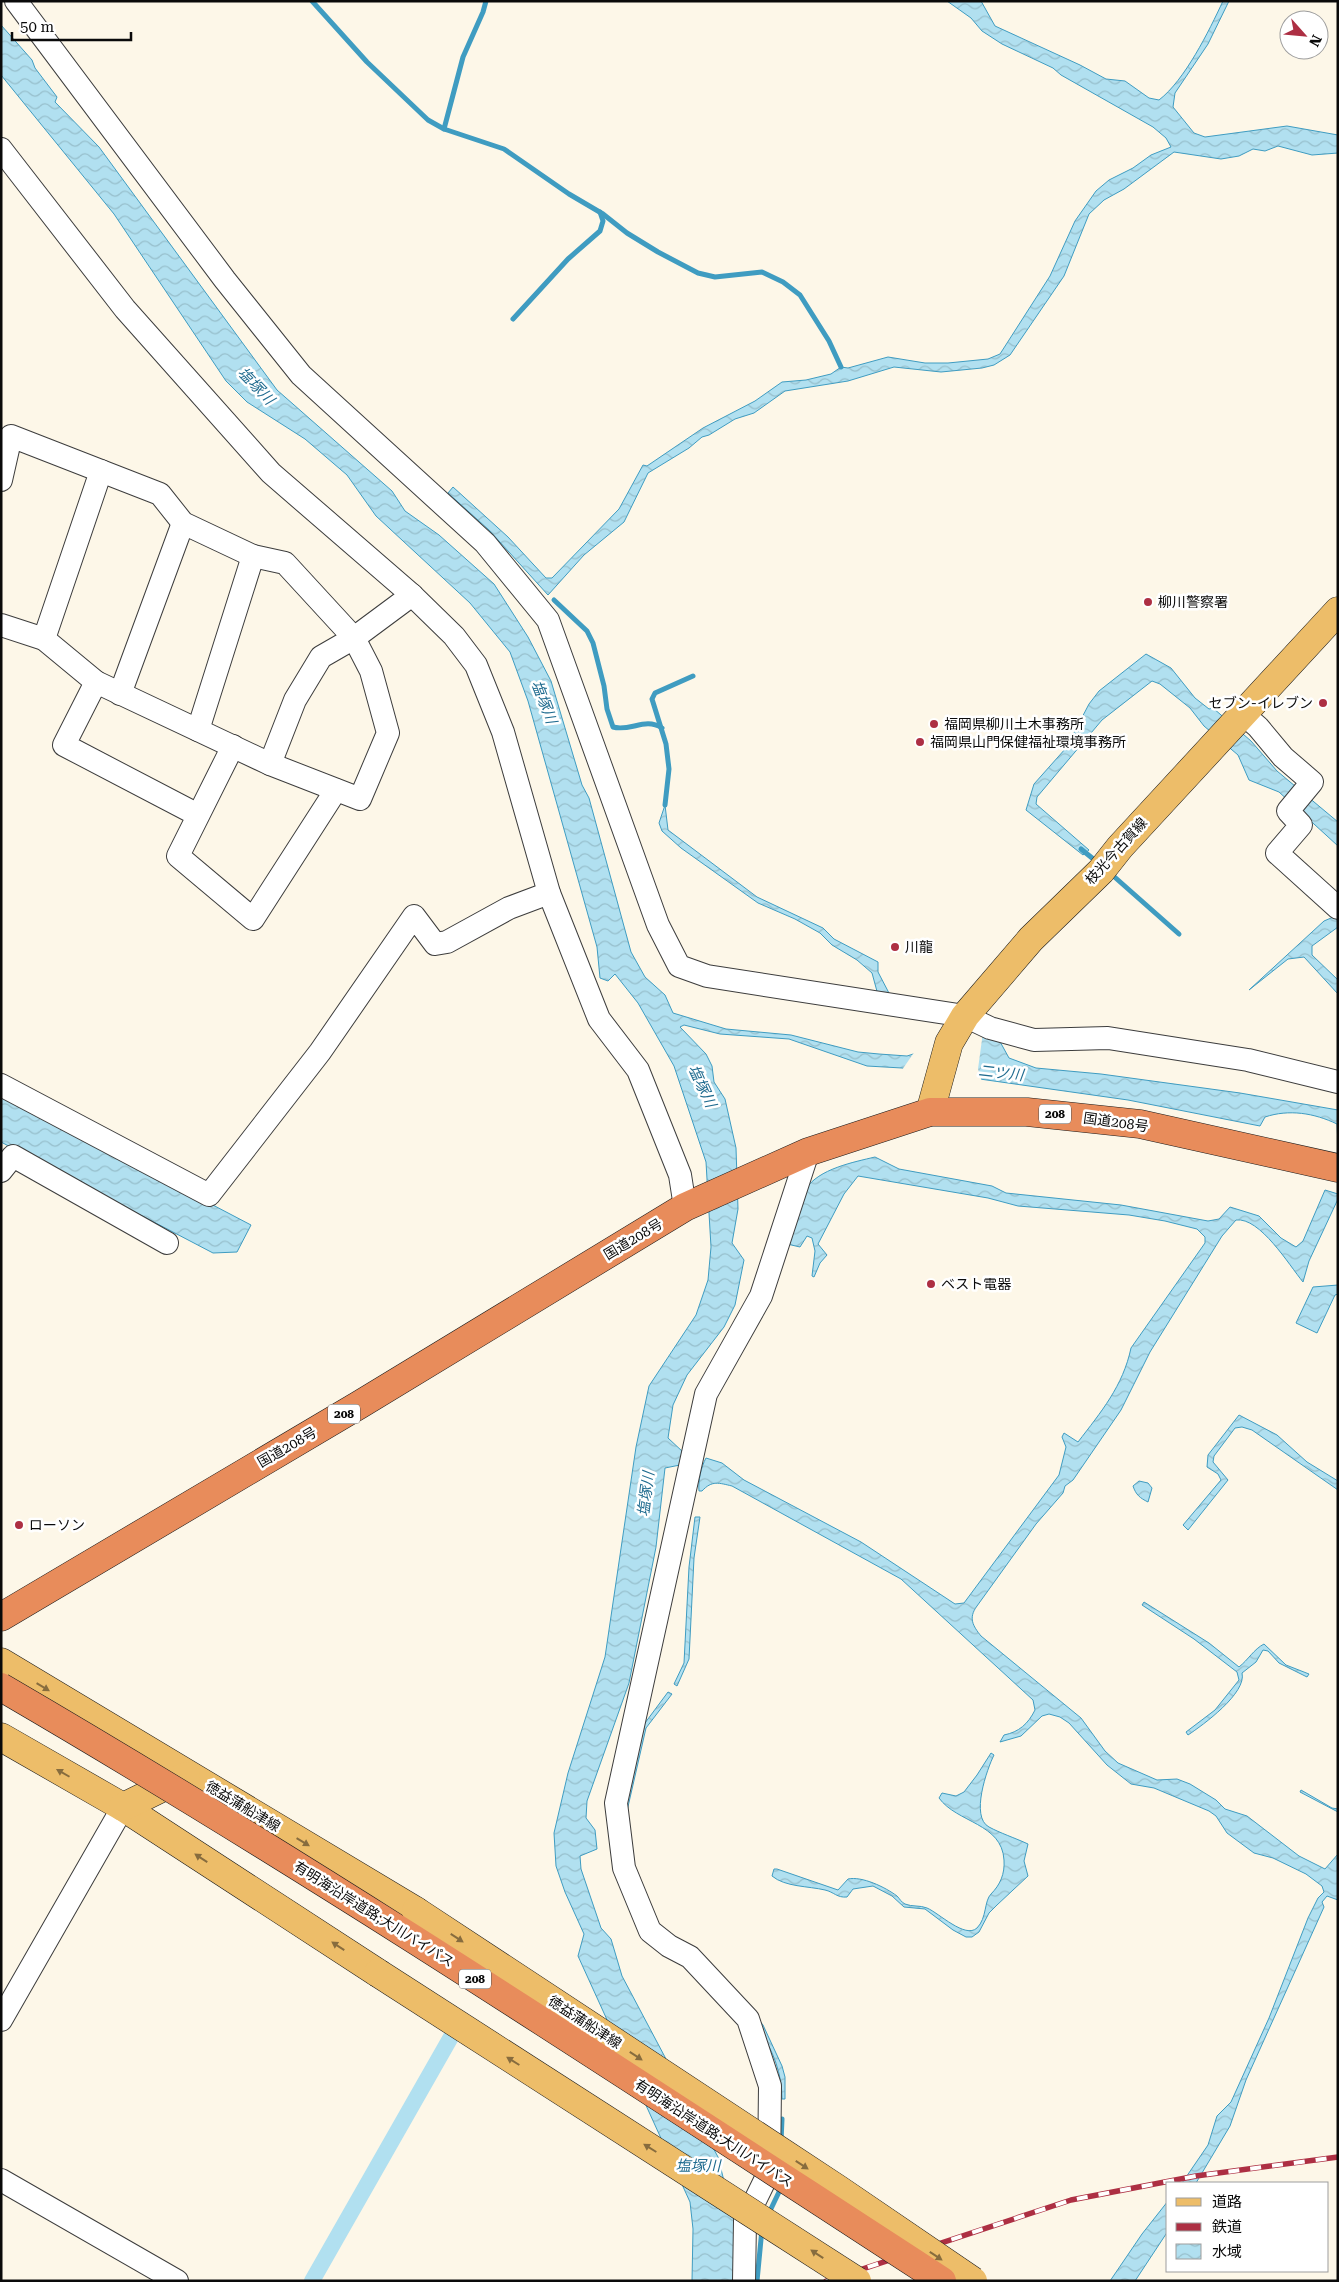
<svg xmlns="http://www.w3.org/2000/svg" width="1339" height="2282" font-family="'Roboto Serif','Noto Sans JP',serif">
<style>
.water{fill:url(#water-waves);stroke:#3f9cc1}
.pier{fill:#fdf7e8}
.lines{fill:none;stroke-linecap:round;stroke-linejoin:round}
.stream{stroke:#3f9cc1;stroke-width:5}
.canal{stroke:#b1e0f0;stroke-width:16}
.minor-casing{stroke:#3d3d3d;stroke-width:24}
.major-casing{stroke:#1b1b1b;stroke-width:29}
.highway-casing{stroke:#1b1b1b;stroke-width:29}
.minor{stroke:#fff;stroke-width:22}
.major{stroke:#edbd69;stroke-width:28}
.highway{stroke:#e88c5b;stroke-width:28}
.rail-casing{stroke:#ad2f43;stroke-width:5.5}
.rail{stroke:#fff;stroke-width:4;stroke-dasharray:11;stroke-linecap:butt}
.major-bridge-casing{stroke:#1b1b1b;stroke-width:29;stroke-linecap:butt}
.highway-bridge-casing{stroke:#1b1b1b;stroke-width:29;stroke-linecap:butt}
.major-bridge{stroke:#edbd69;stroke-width:28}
.highway-bridge{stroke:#e88c5b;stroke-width:28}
.oneway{fill:#876c3e}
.poi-dot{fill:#ad2f43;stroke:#fff;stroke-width:2}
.labels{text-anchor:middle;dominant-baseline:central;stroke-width:5;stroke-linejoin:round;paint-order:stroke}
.shield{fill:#fff;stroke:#545454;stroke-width:1}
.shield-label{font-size:12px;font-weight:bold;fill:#0a0a0a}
.poi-label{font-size:14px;fill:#0a0a0a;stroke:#fff;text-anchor:start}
.street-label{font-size:14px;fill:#0a0a0a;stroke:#fff}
.water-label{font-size:15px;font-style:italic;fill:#1f6b8f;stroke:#fff}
</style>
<defs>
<pattern id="water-waves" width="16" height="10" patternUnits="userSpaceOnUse" patternTransform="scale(1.25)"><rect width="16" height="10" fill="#b1e0f0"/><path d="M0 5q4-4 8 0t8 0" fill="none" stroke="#97bfcc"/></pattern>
</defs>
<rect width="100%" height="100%" fill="#fdf7e8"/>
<g class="water">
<path d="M947,1H981L995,26L1080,65L1106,79L1125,81L1149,98L1159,100C1185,80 1209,31 1223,1H1229L1208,44L1175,93L1173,107L1194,133L1205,137L1287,126L1338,135V153L1312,155L1278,146L1265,151L1253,149L1239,156L1221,159L1174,152L1124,189L1104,200L1089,214L1064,276L1010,355L994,365L982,368L941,372L894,367L848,381L785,391L754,413L735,419L709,435L702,437L689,448L648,473L624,522L584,555L548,595L489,530L448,493L453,487L508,537L546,578H552L619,509L643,465L647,466L703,428L755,401L782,382L806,380L831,374L841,367L848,368L888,357L925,363H948L988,359L1000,354L1050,276L1075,221L1096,191L1109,180L1133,168L1151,155L1171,147L1166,138L1153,127L1061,75L1053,68L1002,44L982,31L971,18Z"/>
<path d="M1,25L32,60L35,68L57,97L55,102L99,147L277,390L392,491L405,511L439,535L494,584L528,637L551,681L582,785L589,798L631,952L645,977L665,995L673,1013L726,1029L791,1035L858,1052L879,1054L907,1056L970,1036L998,1038L1009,1058L1036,1068L1101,1074L1240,1093L1338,1110V1144L1337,1124C1314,1113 1289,1109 1265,1117L1260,1126L1128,1100L902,1068L867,1066L789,1039L720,1034L684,1025L680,1027L706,1054L712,1066L714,1082L725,1099L736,1148L738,1209L732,1243L744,1260L735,1305L724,1327L687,1375L673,1405L668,1438L683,1452L680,1465L665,1468L656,1547L629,1683L587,1801L586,1818L595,1830L597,1849L580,1856L581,1869L601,1928L611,1939L622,1976L718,2157L734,2221V2281H692L693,2229L690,2202L578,1956L584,1934L565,1892L556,1866L554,1833L568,1773L605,1657L636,1447L649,1386L696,1315L708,1280L711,1247L706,1162L674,1066L638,1003L615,974L608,981L600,978L597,947L528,701L510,652L470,603L376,516L347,475L305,439L247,402L226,381L114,214L1,75Z"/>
<polygon points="1146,654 1171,668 1195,698 1209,709 1213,708 1251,741 1277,771 1338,822 1338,846 1279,792 1249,780 1238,755 1204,726 1190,708 1160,684 1152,681 1102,720 1037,797 1036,804 1089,850 1083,855 1026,810 1034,784 1066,748 1089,704 1099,691"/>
<polygon points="665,805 668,830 757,897 823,928 834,939 878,962 878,972 890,995 878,995 872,973 857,960 832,945 820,933 795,919 758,903 681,848 662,831 659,823"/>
<polygon points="1338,915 1338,927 1312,946 1312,955 1338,980 1338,994 1304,957 1288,959 1249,990 1324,921"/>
<polygon points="1,1094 251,1225 237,1252 213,1253 1,1142"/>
<path d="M875,1157L899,1169L992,1186L1006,1193L1121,1205L1208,1221L1219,1219L1230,1207L1259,1216L1281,1238L1296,1247L1303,1241L1325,1190L1338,1194V1199L1309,1261L1303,1282C1289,1265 1260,1217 1236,1220L1222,1236L1150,1352L1121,1410L1073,1480L1065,1486L1063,1493L1036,1524L977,1606C968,1618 973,1626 981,1636L1081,1718L1105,1751L1118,1763L1157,1780L1177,1779L1190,1784L1216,1800L1225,1809L1247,1816L1299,1856L1325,1869L1338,1854V1900L1327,1896L1322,1902L1324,1907L1246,2080L1230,2126L1196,2183H1182L1208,2145L1217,2116L1231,2102L1269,2018L1308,1918L1318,1898L1324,1892L1322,1886L1306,1874L1273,1858L1254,1853L1227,1833L1216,1816L1209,1811L1154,1788L1131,1784L1107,1765L1069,1723L1060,1717L1049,1714L1042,1716L1021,1736L1000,1742L1004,1735C1019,1732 1028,1724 1035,1710L1033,1700L901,1579L732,1486C719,1483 712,1480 702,1491H699C698,1481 701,1467 706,1458L722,1463L744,1480L861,1542L955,1604L964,1603L1059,1475L1066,1447L1062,1437L1064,1433L1078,1442C1101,1412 1123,1386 1131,1348L1205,1243V1237L1197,1229L1165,1221L1129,1215L1018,1206L988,1198L858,1176L844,1194L818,1244L827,1255L820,1263L814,1277L812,1276L815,1251L812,1238L807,1236L800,1247L787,1244C793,1227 797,1205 806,1189C818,1169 854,1162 875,1157Z"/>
<polygon points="1338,1285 1338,1294 1335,1295 1317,1333 1296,1323 1313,1287"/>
<polygon points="1239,1415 1277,1435 1307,1462 1338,1481 1338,1490 1252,1430 1242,1427 1235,1428 1214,1456 1213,1462 1228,1480 1188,1530 1183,1525 1221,1480 1218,1474 1207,1467 1208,1455"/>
<path d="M1139,1481L1148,1483L1152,1488L1148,1502C1140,1498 1136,1495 1133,1486Z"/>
<polygon points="695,1517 700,1517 694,1558 689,1659 677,1686 674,1684 684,1663 689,1567"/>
<path d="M1144,1602L1209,1643L1239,1667C1248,1660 1254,1649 1264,1644L1286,1665L1309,1674L1307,1677L1279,1663L1268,1651L1263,1650L1256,1662L1242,1673C1247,1693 1203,1725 1188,1735L1186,1732L1215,1710L1239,1680L1237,1672L1194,1639L1142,1605Z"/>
<path d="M668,1692L672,1694L646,1728L627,1811V1861L630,1895L641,1928L651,1936L674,1937L689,1944L736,1992L763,2025L782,2066L785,2077V2099H782C782,2048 747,2011 714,1976C706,1968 697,1955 687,1949C672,1938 654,1943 638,1931L625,1889L624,1811L642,1727Z"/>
<path d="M991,1753L994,1755C987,1769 970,1817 989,1827C1000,1833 1015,1838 1028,1844L1024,1861L1028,1876L997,1905L989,1913L979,1932L972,1937H966L953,1930L925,1909L904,1907L892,1896L873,1886L853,1889L847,1897C837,1898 834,1892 825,1890C808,1886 785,1887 772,1876L774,1869H777L838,1890L848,1879C862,1876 885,1887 897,1896C900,1899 901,1902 905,1904C912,1907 920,1905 927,1908C939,1913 965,1939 977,1928C987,1918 984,1901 991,1894C1000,1885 1005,1874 1004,1860C1002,1823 957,1823 939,1798L942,1793L956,1796L964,1792L977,1775Z"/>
<polygon points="1301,1790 1332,1808 1338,1809 1338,1812 1300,1792"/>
<polygon points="1168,2201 1168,2231 1135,2281 1110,2281 1142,2234"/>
</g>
<polygon class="pier" points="976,1032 983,1032 978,1069 982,1082 902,1070 915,1051"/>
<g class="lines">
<g class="stream">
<polyline points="312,1 367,62 428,120 444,129 504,149 569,194 603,214 627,233 658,252 698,273 715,277 762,272 783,282 800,295 829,341 841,367"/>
<polyline points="444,129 463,57 483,12 486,1"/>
<polyline points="513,319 568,259 600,231 603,221 600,212"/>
<path d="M554,600L587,631L593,643L604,686L607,709L613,727C630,732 645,717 662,728"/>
<polyline points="665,805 669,769 666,744 652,699 655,693 693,676"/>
<polyline points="1081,849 1097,862"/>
<polyline points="1110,873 1179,934"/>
<polyline points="781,2142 782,2119"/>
<polyline points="768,2215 779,2192 779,2185"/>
<polyline points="757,2281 762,2229"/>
</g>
<polyline class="canal" points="312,2281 451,2037"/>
<defs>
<g id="minor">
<polyline points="16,1 225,280 301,375 485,543 548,620 658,925 679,966 707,976 965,1016 990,1028 1034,1040 1108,1038 1248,1060 1338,1082"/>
<polyline points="1,149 125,309 271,473 412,595 454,636 476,665 503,732 549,893 599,1019 638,1070 680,1175 685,1207"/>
<polyline points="1,480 11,436 160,494 183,523 253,556 285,563 354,638 371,671 388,733 360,799 270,764"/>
<polyline points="1,625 44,639 96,682 270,764 295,700 321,657 354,638 412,595"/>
<polyline points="44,639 101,471"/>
<polyline points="96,682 64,745 198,815"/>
<polyline points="120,694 183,523"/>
<polyline points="1243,714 1258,727 1283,757 1312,782 1288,811 1301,825 1277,853 1338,908"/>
<polyline points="198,730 253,556"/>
<polyline points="233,746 178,856 253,919 336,790"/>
<polyline points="1,1085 209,1195 320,1052 414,916 435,944 447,942 509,908 549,893"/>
<polyline points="1,1171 13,1156 167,1243"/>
<polyline points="1,2020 123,1807"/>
<polyline points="1,2180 177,2281"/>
<polyline points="744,2281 745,2221 769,2172 770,2086 748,2019 690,1957 669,1946 650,1931 624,1868 616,1803 706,1394 761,1296 808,1152"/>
</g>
<g id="major">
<polyline points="930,1112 949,1043 965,1016 1031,939 1101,871 1120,847 1338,611"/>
<polyline points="1,1662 416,1911"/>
<polyline points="1,1737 123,1807 378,1973"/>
<polyline points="123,1807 186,1776"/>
</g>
<polyline id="highway" points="1,1617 359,1405 685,1207 808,1152 930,1112 1027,1112 1140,1124 1338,1168"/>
</defs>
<use href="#minor" class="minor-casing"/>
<use href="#major" class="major-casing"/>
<use href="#highway" class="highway-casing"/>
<use href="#minor" class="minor"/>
<use href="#major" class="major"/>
<use href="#highway" class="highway"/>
<defs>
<polyline id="rail" points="826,2281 1071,2200 1196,2176 1338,2157"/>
</defs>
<use href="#rail" class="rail-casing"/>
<use href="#rail" class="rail"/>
<defs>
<g id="major-bridge">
<polyline points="416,1911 838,2189 973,2281"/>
<polyline points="378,1973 857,2281"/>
</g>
<path id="highway-bridge" d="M1,1687C322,1874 631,2079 942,2281"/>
</defs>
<use href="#major-bridge" class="major-bridge-casing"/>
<use href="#highway-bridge" class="highway-bridge-casing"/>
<use href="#major-bridge" class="major-bridge"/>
<use href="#highway-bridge" class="highway-bridge"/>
</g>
<defs><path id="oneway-solid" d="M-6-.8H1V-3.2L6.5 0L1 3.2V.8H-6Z" transform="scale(1.25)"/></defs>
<g class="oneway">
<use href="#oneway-solid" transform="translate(43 1687) rotate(31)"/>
<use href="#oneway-solid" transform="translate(63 1773) rotate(-150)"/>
<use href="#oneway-solid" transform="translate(303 1842) rotate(31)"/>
<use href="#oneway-solid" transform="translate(201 1858) rotate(-147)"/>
<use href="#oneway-solid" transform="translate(457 1938) rotate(33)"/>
<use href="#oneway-solid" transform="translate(338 1946) rotate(-147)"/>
<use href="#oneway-solid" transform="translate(636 2056) rotate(33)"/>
<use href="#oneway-solid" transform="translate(513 2061) rotate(-148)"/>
<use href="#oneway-solid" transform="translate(650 2148) rotate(-148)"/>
<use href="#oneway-solid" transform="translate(802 2165) rotate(33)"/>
<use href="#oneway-solid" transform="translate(817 2254) rotate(-147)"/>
<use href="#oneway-solid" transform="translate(936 2256) rotate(34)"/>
</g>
<g class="poi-dot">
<circle cx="1148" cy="602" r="5"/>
<circle cx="1323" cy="703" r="5"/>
<circle cx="934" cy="724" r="5"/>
<circle cx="920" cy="742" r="5"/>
<circle cx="895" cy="947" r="5"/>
<circle cx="931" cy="1284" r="5"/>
<circle cx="19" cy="1525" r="5"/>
</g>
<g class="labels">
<g class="shield">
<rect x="1039" y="1104.5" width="32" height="19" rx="4"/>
<rect x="328" y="1404.5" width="32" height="19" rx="4"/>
<rect x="459" y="1969.5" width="32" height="19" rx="4"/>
</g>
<g class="shield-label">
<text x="1055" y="1114">208</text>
<text x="344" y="1414">208</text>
<text x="475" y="1979">208</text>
</g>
<g class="poi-label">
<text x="1158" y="602">柳川警察署</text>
<text x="1313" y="703" text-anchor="end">セブン-イレブン</text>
<text x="944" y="724">福岡県柳川土木事務所</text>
<text x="930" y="742">福岡県山門保健福祉環境事務所</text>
<text x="905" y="947">川龍</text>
<text x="941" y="1284">ベスト電器</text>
<text x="29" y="1525">ローソン</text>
</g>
<g class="street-label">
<text transform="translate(1116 851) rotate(-48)">枝光今古賀線</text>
<text transform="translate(1116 1122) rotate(8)">国道208号</text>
<text transform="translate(633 1239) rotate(-31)">国道208号</text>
<text transform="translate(287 1447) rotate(-30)">国道208号</text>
<text transform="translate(243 1806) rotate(31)">徳益蒲船津線</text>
<text transform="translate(374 1914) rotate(32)">有明海沿岸道路;大川バイパス</text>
<text transform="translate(585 2022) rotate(33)">徳益蒲船津線</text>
<text transform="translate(714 2133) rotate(33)">有明海沿岸道路;大川バイパス</text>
</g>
<g class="water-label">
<text transform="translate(256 386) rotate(46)">塩塚川</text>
<text transform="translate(544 702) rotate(69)">塩塚川</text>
<text transform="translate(1001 1073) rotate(6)">二ツ川</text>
<text transform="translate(702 1086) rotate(65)">塩塚川</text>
<text transform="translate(646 1494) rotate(-83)">塩塚川</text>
<text x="698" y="2166">塩塚川</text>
</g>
</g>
<rect width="1339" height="2282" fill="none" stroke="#0a0a0a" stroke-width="5"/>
<rect x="1166" y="2182" width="162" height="90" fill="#ffffff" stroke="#9d9d9d"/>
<rect x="1176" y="2198" width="25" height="8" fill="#edbd69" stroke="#9d9d9d"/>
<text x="1212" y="2207" font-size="15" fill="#0a0a0a">道路</text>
<rect x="1176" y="2223" width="25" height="8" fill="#ad2f43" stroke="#9d9d9d"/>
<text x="1212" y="2232" font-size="15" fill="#0a0a0a">鉄道</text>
<rect x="1176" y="2244" width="25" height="15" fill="url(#water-waves)" stroke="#9d9d9d"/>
<text x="1212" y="2257" font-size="15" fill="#0a0a0a">水域</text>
<g transform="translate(1304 35) rotate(117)"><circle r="24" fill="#ffffff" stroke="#9d9d9d"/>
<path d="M0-4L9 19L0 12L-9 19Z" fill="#ad2f43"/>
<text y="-8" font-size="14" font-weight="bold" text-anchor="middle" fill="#0a0a0a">N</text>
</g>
<path d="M12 32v8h119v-8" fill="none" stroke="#0a0a0a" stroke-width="2.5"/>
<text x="20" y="32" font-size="15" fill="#0a0a0a" stroke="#ffffff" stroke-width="4" paint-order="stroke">50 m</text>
</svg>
